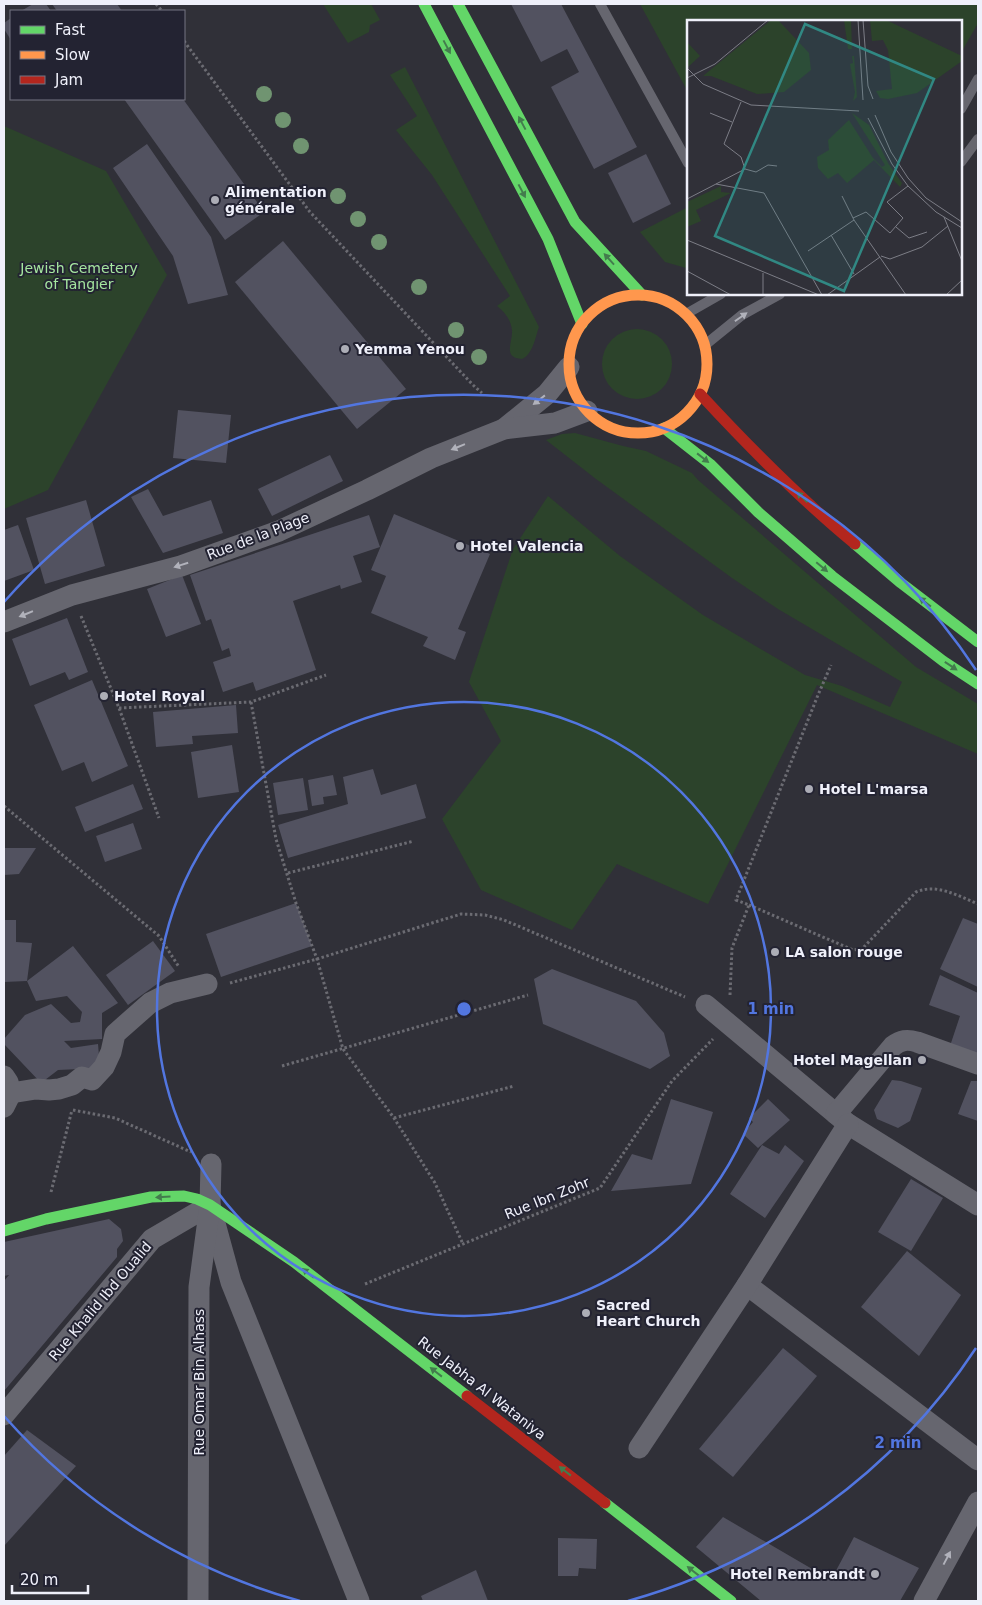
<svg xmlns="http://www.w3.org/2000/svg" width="982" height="1605" font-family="'DejaVu Sans',sans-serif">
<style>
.green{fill:#2c432b}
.building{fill:#525260}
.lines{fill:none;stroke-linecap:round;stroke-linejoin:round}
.path{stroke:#6b6b72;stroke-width:3;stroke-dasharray:2.5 2.5;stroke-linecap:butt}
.lane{stroke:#66666f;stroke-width:10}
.street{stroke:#66666f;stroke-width:21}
.fast{stroke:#63d668;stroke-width:11}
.slow{stroke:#ff974d;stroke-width:11}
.jam{stroke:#b3261e;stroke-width:11}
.tree{fill:#709471}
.oneway{fill:#437c4d}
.oneway2{fill:#b1b2bb}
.ring{fill:none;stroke:#5276e0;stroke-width:2.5}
.poi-dot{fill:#acadb6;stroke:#232332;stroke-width:2}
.labels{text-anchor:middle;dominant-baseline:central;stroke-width:4;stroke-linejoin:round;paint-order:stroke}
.poi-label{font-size:14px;font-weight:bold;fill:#eff0fa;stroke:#232332;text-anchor:start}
.park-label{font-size:14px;fill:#a5e59f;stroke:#232332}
.street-label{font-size:14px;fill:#eff0fa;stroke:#232332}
.inset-road{fill:none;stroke:#7c7d86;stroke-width:1}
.view{fill:#318883;fill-opacity:0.15;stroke:#318883;stroke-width:2.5}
.inset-edge{fill:none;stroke:#eff0fa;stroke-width:2.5}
.centre{fill:#5276e0;stroke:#232332;stroke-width:2.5}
.ring-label{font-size:15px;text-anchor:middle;font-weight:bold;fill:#5276e0;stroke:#232332;stroke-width:4;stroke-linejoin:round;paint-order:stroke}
</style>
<rect width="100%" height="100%" fill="#303038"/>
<g class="green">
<polygon points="323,4 371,4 380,20 370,25 369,32 348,43"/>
<polygon points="640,4 978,4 978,23 961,53 961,21 688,21 688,92"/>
<path d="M405,67L539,327C535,338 533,354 522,359C502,358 513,342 512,330C511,320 505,312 497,306L510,296L432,175L396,130L417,116L390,75Z"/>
<polygon points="4,126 106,171 167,275 48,490 4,509"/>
<polygon points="688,207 688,267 686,268 665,262 640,232"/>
<circle cx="637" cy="364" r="35"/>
<polygon points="575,433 623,446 646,451 692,473 698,480 916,667 978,704 978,754 817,685 708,904 617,864 572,930 481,890 442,819 501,741 469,682 513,549 548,496 620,556 703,615 805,675 842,686 890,707 902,682 778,609 732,578 596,479 546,440 562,434"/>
</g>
<g class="building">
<polygon points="33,4 46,4 51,11 21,11"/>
<polygon points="52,4 117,4 122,11 57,11"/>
<polygon points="511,4 561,4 637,147 594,169 551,87 579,72 567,49 541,62"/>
<polygon points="11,18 11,40 4,29 4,23"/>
<polygon points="124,99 183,99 264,212 225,240"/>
<polygon points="147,144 211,237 228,295 188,304 173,256 113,168"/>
<polygon points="646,154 671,204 633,223 608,173"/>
<polygon points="283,241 406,389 357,429 235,282"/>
<polygon points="178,410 231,415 226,463 173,458"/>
<polygon points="330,455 343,481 272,516 258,489"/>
<polygon points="148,489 163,516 211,500 223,533 163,553 131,497"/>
<polygon points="86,500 105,566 45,584 26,518"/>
<polygon points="394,514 490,554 458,629 466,632 455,660 423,646 428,637 371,613 386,576 371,570"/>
<polygon points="369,515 380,547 353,556 362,582 341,589 340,585 293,601 316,670 256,691 253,682 223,692 213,662 231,656 229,648 222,651 211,619 206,621 190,575"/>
<polygon points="18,525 34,570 4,581 4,530"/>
<polygon points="182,575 201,624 166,637 147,589"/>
<polygon points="67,618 88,672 69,680 65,672 30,686 12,639"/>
<polygon points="92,680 128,766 92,782 84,762 62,771 34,705"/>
<polygon points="236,705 238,733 192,736 193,744 156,747 153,712"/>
<polygon points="232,745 239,792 198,798 191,752"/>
<polygon points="373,769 381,795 416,784 426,818 288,858 278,825 348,804 343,777"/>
<polygon points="333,775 337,795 323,797 324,804 312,806 308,780"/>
<polygon points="303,778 308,810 278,815 273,783"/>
<polygon points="133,784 143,809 85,832 75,807"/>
<polygon points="133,823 142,849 105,862 96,836"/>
<polygon points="4,848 36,848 19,874 4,875"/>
<polygon points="296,903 312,946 221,977 206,934"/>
<polygon points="963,918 978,924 978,987 940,969"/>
<polygon points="4,920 16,920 16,942 32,943 27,981 4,982"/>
<polygon points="153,941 175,971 128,1005 106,975"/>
<polygon points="73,946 118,1003 102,1013 102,1039 64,1041 71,1048 98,1044 100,1068 58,1070 41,1083 4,1044 4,1039 25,1015 51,1004 71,1023 80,1022 82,1012 67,996 36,1001 27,981"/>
<polygon points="552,969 636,1001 664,1033 670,1056 650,1069 543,1024 534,979"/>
<polygon points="940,975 978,993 978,1060 949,1049 960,1016 929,1005"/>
<polygon points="892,1080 901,1081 922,1088 910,1121 898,1128 877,1119 874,1110"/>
<polygon points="971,1081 978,1081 978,1121 958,1114"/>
<polygon points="671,1099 713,1112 691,1184 611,1191 632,1154 652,1160"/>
<polygon points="768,1099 790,1120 758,1148 743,1134 753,1122 749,1118"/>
<polygon points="762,1145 779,1154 785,1145 804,1161 765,1218 730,1194"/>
<polygon points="911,1179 943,1198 911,1251 878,1232"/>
<polygon points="109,1219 121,1229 123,1241 117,1249 117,1257 4,1391 4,1281 9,1275 4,1276 4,1242"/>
<polygon points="907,1251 961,1295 919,1356 861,1307"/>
<polygon points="783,1348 817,1376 733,1477 699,1449"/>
<polygon points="27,1430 76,1466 4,1546 4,1456"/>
<polygon points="723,1517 831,1580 854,1537 919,1568 900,1601 761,1601 696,1547"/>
<polygon points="558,1538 597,1539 596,1569 579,1568 578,1576 558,1576"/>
<polygon points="476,1570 488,1601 423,1601 421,1596"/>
</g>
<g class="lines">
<g class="path">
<polyline points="156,4 162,11"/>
<polyline points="184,41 310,212 473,385 482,393"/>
<polyline points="81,616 119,708 159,818"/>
<polyline points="251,702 276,839 296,903 317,959 343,1049 394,1118 435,1183 463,1244"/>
<polyline points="119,708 251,702 326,675"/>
<polyline points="4,806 159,936 179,967"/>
<polyline points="288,873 414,841"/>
<path d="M749,905L853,950L862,949L916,892C937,883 958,896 978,904"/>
<polyline points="230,983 317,959 461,914 485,915 504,920 685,997"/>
<polyline points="730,995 732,948 749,905 736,900 818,695 831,665"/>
<polyline points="282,1066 528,995"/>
<polyline points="73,1110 115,1118 191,1152"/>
<polyline points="394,1118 514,1086"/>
<polyline points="51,1192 72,1110"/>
<polyline points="365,1284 600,1188 672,1081 713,1039"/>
</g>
<g class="lane">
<polyline points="600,4 688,163"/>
<polyline points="961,109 978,79"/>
<polyline points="961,162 978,139"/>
<polyline points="686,314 721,294"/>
<polyline points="705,345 742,315 780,294"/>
</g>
<g class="street">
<polyline points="504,429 547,394 569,367"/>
<polyline points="4,622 72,595 181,566 279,531 367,490 431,458 504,429 555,423 587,411"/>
<polyline points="706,1005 848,1124 978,1205"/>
<polyline points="4,1076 8,1082 11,1093 4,1107"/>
<polyline points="11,1093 36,1089 49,1090 59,1089 72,1085 82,1077 92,1080 104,1067 111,1052 115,1034 150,1003 170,993 207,984"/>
<path d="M836,1114L893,1046C901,1040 907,1039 917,1042L978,1064"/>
<polyline points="747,1285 978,1460"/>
<polyline points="4,1415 152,1239 210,1205 231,1282 359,1601"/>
<polyline points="639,1448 747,1285 848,1124"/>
<polyline points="198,1601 199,1287 210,1205 211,1164"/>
<polyline points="924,1601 978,1502"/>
</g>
<g class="fast">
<polyline points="424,4 548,239 582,324"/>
<polyline points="458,4 575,222 642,295"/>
<polyline points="664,428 710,464 758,512 832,576 943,661 978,684"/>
<polyline points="855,544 901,583 978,642"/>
<polyline points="4,1231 46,1219 151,1197 184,1196 197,1199 210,1205 294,1262 467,1396"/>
<polyline points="605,1503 731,1601"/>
</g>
<circle class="slow" cx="638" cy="364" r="69"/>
<g class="jam">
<path d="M700,394C749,447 799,498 855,544"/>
<polyline points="467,1396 605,1503"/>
</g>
</g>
<g class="tree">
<circle cx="264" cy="94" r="8"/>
<circle cx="283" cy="120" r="8"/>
<circle cx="301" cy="146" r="8"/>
<circle cx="338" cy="196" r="8"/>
<circle cx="358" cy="219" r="8"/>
<circle cx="379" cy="242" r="8"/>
<circle cx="419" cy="287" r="8"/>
<circle cx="456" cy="330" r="8"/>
<circle cx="479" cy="357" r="8"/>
</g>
<defs><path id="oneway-solid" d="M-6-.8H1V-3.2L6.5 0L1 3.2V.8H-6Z" transform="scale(1.25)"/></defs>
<g class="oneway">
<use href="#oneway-solid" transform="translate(447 47) rotate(62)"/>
<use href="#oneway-solid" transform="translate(522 123) rotate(-118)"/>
<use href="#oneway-solid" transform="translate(522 191) rotate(62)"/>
<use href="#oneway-solid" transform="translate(609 259) rotate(-132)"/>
<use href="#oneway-solid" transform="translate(703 458) rotate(38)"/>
<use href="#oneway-solid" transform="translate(802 497) rotate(-136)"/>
<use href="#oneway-solid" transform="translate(822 567) rotate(40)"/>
<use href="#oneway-solid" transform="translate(925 602) rotate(-143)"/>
<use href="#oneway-solid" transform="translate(951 666) rotate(34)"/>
<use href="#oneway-solid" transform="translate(163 1197) rotate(176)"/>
<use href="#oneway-solid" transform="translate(308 1273) rotate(-141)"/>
<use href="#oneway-solid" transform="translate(436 1372) rotate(-142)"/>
<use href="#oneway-solid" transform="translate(565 1471) rotate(-142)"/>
<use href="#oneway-solid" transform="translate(693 1571) rotate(-142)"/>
</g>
<g class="oneway2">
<use href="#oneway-solid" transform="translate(741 317) rotate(-35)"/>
<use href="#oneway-solid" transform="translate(539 400) rotate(142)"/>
<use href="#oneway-solid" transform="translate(458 447) rotate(158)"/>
<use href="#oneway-solid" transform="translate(181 565) rotate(163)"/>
<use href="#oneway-solid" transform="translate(26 614) rotate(158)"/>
<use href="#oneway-solid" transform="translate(947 1558) rotate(-62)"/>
</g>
<g class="ring">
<circle cx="464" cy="1009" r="307"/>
<path d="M976 1348A614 614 0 0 1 628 1601M300 1601A614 614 0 0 1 4 1416M4 602A614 614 0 0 1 976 670"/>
</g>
<g class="poi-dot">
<circle cx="215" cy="200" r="5"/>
<circle cx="345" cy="349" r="5"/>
<circle cx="460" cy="546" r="5"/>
<circle cx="104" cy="696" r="5"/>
<circle cx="809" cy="789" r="5"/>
<circle cx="775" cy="952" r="5"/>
<circle cx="922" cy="1060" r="5"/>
<circle cx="586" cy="1313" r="5"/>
<circle cx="875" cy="1574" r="5"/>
</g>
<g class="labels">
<g class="poi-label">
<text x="225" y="192">Alimentation<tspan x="225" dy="16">générale</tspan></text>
<text x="355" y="349">Yemma Yenou</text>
<text x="470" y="546">Hotel Valencia</text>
<text x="114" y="696">Hotel Royal</text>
<text x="819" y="789">Hotel L'marsa</text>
<text x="785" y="952">LA salon rouge</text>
<text x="912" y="1060" text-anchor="end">Hotel Magellan</text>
<text x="596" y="1305">Sacred<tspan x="596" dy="16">Heart Church</tspan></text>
<text x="865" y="1574" text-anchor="end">Hotel Rembrandt</text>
</g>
<g class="park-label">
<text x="79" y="268">Jewish Cemetery<tspan x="79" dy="16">of Tangier</tspan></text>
</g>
<g class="street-label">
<text transform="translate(258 536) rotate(-21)">Rue de la Plage</text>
<text transform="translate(547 1198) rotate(-22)">Rue Ibn Zohr</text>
<text transform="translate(100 1301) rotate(-50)">Rue Khalid Ibd Oualid</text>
<text transform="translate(199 1382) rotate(-90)">Rue Omar Bin Alhass</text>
<text transform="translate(482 1388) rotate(38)">Rue Jabha Al Wataniya</text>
</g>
</g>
<g transform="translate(687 20)">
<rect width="275" height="275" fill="#303038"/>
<path d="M84,0H91L122,33L124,50L97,72L70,74L24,56H16ZM157,0H164L165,29H161ZM183,0H199L275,36V41L230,73L201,79L193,78L189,71L205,69L201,30L196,20L185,21ZM0,22L13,36L1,47L0,45ZM165,36H167L170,77L166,81L168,72L163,44L166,43ZM165,93L182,105L201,143L215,163L213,167L187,140L160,163L151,153L141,159L131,148L130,137L142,130L141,120L162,100L186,138L195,147L198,145ZM34,166V172L44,173L9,190L14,201L0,207V182Z" fill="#2c432b"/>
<path class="inset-road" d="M171,0L176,80M176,0L181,66L186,79M0,48L16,64L64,85L172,91M0,58L28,44L81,0M54,82L37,124L54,137L58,149M23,93L45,102M188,95L204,132L221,158L239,178L275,202M181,98L205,144L221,166L249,192L275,208M58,149L69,152L81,145L90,146M29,164L77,173L135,275M155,176L167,200L219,275M0,179L58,149M257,197L275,241M166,198L179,192L203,213L216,198L200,182L221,166M209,207L222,218L240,212M144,215L167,254M0,220L132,275M121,231L167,200M194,236L203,239L235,227L261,206M0,251L44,275M76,275V253M140,275L193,237M259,275L275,260"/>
<path class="view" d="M118,4L247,59L157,271L28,216Z"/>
<rect width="275" height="275" class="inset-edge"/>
</g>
<circle cx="464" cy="1009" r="8" class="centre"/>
<g class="ring-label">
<text x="771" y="1014">1 min</text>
<text x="898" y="1448">2 min</text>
</g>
<rect width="982" height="1605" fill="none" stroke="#eff0fa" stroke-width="10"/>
<rect x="10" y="10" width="175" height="90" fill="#232332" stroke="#757582"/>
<rect x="20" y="26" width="25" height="8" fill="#63d668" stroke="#757582"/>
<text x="55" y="35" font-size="15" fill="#eff0fa">Fast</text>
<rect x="20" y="51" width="25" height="8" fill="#ff974d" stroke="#757582"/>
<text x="55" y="60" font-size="15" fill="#eff0fa">Slow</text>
<rect x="20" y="76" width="25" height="8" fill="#b3261e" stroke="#757582"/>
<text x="55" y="85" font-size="15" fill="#eff0fa">Jam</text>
<path d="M12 1585v8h76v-8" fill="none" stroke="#eff0fa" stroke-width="2.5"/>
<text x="20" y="1585" font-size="15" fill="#eff0fa" stroke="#232332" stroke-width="4" paint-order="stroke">20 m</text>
</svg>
